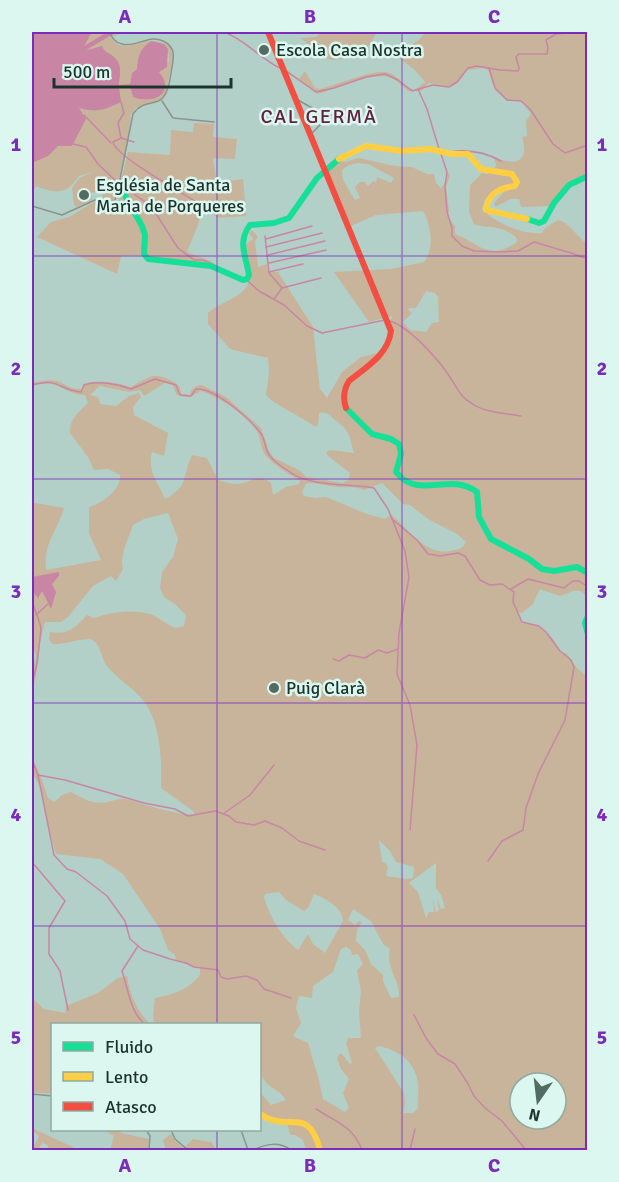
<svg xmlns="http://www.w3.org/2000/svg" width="619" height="1182" font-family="Signika,sans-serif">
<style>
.green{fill:#c8b49b;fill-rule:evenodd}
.water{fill:#c986a4}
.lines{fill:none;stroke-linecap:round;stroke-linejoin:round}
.stream{stroke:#c986a4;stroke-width:1.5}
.river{stroke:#c986a4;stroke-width:4.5}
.street{stroke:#8b948c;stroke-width:1.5}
.fast{stroke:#16e098;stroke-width:6}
.slow{stroke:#ffcf43;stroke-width:6}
.jam{stroke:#f24e42;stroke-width:6}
.grid{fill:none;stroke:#7b2cbf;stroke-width:1.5;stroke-opacity:0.55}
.poi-dot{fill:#526b63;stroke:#dcf7ef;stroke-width:2}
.labels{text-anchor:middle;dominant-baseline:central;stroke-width:5;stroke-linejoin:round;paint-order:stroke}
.poi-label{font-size:18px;fill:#1d342d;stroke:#dcf7ef;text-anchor:start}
.neighbourhood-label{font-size:20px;letter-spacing:1.5px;fill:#63213f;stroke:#dcf7ef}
.neatline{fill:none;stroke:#7b2cbf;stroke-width:2}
.grid-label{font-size:20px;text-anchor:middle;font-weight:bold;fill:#7b2cbf}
</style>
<rect width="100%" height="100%" fill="#b3d0c8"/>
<g class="green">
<path d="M92,32H125L111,37C124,60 146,29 170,47L173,56L166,93L159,100L136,108L131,114L129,136L114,199L112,203H104L102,193L99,191L91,193L92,200L77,207L74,205L72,188L79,178L93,172L79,176C66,195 57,194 36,186L32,193V160L77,107L120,99L118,87L130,85L133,97L164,90L166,85L159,72L169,61L168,49L164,44L152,41L137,63V69L132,73L130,84L119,86L120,74L82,46Z"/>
<path d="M323,32H377C366,55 357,58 332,60C319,58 311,45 300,38L315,37Z"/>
<path d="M425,32H587V175L578,184L570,186L550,206L521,207L519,199H511L495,207L494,203L505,191L500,186L485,199L482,209C495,223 523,235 542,233L545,228L558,220C571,223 576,237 587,243V598C580,585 572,592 560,596L540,589L533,604L522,613L519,612L522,622L539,626L553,639L560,651L567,654L577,668L584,674L587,675V1150H306L303,1140L295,1135H290L287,1121L274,1122L260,1112V1092L271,1105L286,1100C280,1090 271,1089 265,1081C254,1067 260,1041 260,1024H154L153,1015L155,998C173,995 189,989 200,975V966L197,968L176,960L175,955L168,950L160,929L123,874L100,859L56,854C53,842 49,831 47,820C43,805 43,786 32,774V756L42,780L48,798L54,802L62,795L71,792C86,800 95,806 111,801C117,800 120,798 125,799C148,805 172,814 195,815L193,811L161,788C162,760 161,720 141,698C131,686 117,679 107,666C100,657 102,644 90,639C77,639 64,645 52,644L49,639L50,632C70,635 74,628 87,615L94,618C111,612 132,609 150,614C159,617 166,624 175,628L184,626L186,615L176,605L164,597L160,588L162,572L173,557L178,539L168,513L144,519L133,525C129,538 119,555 123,569L116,581L111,576L93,586L68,617L61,622H45C38,645 39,668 32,692V672L36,657L35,651L32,654V507L35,503L64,508C57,533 44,540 46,570L101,560L89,533V507C102,503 121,490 120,475L108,469L94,470L88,457L70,433C69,419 79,412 88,403L85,395C62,394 58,377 32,386V383C40,381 54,378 62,383C69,387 73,389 82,389L83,384C97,379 115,382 130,387C137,384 147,377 153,376C160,374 175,381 180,387L181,394L190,395C191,388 196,385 202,385L226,397L261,428L269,451L274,458L299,470L306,477L343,483L349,479L350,473L328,456L326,452L330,450L354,453C349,435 350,431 335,420C329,415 327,411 319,413L318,426H314C302,417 273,404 266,395L269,373L268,358L230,349L208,324V313C220,301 250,297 250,275C250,266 243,256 243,247L253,239L249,233L252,230L258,237L255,241L258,267L267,264L268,272H278L313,327L320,389L327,398L342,372L361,357L386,351L393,333L390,324L392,316L369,322L334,272L391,269L424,262C435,249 431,224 423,211L376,215L351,226L327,171L339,159L345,162L359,158L395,166L412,167L427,174H434L436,183L441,188L445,182L448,172L450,176L446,187L449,211L448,217L455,226V234C482,245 488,261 517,242L516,237C498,223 490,230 474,224L469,212L470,185L482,173L487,174L494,170L496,165L494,157C503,161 521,167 524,152C525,148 523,141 522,137L527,136L526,121L531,114L521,101H507L495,90L488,70L483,68L467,70C455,90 451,89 429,83L421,91H408C402,86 397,80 389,77C373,72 335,89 318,94L287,73L286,70L299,79L305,71L315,88L320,89C336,85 372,70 386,72C398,74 403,87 415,90L425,82L415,70L400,59C401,45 418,46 425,32ZM358,163L368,164L394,178L391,183L377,177L376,182L373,181L368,186L365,182H360L355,187L360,198L355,200L343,180L342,170L349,165ZM426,291L435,293L438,297L439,322L432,323L426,332L410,330L403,322L412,313L408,310L409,308H416ZM165,383L173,385L176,394C187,400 192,396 201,391C220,398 239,410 252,425C262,435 259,441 263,451C267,461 290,475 300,481L299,484L286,487L273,495L271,483C258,473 251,482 238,484C231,484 225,482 218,480L207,458L192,455C182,477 189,486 165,499C158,481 147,473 152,452L164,456L168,433L134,415L133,407L141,397L139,393L129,396L116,406L100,404L98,397L90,395L100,386L129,392L140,390L144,396ZM309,483C320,483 330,487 339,487C349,488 354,486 364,490L382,483L403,504L410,505L428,519L457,534L466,542C462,550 458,549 450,551C426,556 407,528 391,514L385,519L367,514L326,497L316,498L304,496L302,492L306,484ZM379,840L390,851L396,862L414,867L413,878L407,879L386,876L388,868L386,863L382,862ZM436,863V888L441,895L445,908L441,909L437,898L439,910L436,913L433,898L434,912H429L426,918L418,892L409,883ZM279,892L286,900L304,911L308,908L314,894C325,898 343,908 343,921L325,953L313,944L308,934L298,950C281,937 270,917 264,897L265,894ZM353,909L371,921L383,944L390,949C385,966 400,980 399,997L391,998L383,981V975L371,964L365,950L356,941L357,930L362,922L359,921L355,925L348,920ZM346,947L351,950L352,955L358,954L363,964L357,970L361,992L359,1012L361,1038H348L346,1043L352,1063L350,1064L342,1054H339L337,1059L341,1069L349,1079L343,1093L349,1108L345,1112L323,1099L319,1080L308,1043L293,1036L301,1023L296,1008L299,996L312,998L313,986L333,972L341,949ZM379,1046C398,1050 416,1062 418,1084C419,1092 417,1099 418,1108L413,1113H403L405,1104L404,1093L375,1048ZM520,1083H556V1119H520Z"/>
<polygon points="194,123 214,124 213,137 237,139 235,159 213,158 217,183 243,179 246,216 217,218 203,205 198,225 187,252 211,261 214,264 212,266 149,259 145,254 146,235 120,184 128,152 170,155 171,130 193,132"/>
<path d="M121,192C134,212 146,231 142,255L121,256L117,274L37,237L51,222L69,217L94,202L111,210L118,203Z"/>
<path d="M127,976C130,995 137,1011 150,1024H52V1094L32,1092V998L44,1009L65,1013L66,1006L98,993L118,978Z"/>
<polygon points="32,1128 79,1150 48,1150 48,1145 42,1143 38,1150 32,1150 39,1136 32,1131"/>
<polygon points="103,1130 120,1130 121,1133 149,1139 148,1150 110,1150 114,1136"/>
<polygon points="171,1134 175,1141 184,1148 193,1139 211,1142 216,1149 214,1150 166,1150 163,1140"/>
</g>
<g class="water">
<path d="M32,32H92L84,46L85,48L88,50L102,46C105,53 108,52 113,56C123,64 120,75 119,85L130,84L132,73L137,69C137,58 141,46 152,41L164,44L168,49L167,67L159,72C177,93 153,105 133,97L130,86L119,87L121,102C104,110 97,113 79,108L86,119L72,146H58L48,156L32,163Z"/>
<polygon points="59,572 59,576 52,584 56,592 51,609 42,591 38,598 32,591 32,577"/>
</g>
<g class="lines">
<g class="stream">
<polyline points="112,32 113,32"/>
<path d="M224,32C246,40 259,58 280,68"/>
<polyline points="585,32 588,32"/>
<polyline points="489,68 495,88 507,100 521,101 530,109 553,144 565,153 588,145"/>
<polyline points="285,70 316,92 334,88 366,77 385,74 398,80 412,91 433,85 449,87 457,82 468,68 476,66 500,70 518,71 519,68 516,57 519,54 547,54 548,48 546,40 556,34 578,32"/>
<polyline points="418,89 427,109 439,149"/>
<path d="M121,102L124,113L118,123L121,138L113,142C115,156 184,194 200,204"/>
<polyline points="84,115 111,143"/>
<polyline points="121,138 134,142"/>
<polyline points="73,144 86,147 98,164 118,183"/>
<path d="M450,152C468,149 485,152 501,161"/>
<polyline points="441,154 447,172 445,186 447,212 452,228 452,236 462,246 474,251 499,252 518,251 534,242 571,253 588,259"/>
<polyline points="121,185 151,206 178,248 194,260 203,260 214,265"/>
<polyline points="265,236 269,273 282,288 274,299"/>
<polyline points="266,239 312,226"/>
<polyline points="266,247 322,233"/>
<polyline points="268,255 325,241"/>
<polyline points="269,263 326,250"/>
<polyline points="269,272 303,264"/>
<polyline points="248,281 259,291 284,305 307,326 322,333 385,320"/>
<polyline points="282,288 321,278"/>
<path d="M390,321C410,327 442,363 453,382C459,391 461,397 471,403C485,413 504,413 521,416"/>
<path d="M32,385C60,377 58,390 81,392L84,385C98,380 118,384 131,389L155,379L176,385L180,395L191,396L196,389C215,387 252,421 262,435C265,441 265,447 268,453C272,461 285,469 293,474C311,486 351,484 374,488L388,509L405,551L409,577L399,633L397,674L410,705L417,745L410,830"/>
<polyline points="392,519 417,540 428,554 440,556 458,553 465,556 480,580 490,585 502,584 514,592 513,602 522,622 539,626 546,632 560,651 571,660 574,667 565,720 538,774 526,808 523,830 502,841 488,861"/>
<polyline points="511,589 528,579 564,588 573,581 579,581 588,587"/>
<path d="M32,600C34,610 40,620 41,629L37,664L32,683"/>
<polyline points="36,615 48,604"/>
<polyline points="333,659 339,661 349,655 365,658 378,650 387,653 398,649"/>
<polyline points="32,760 38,775 65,780 144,803 175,809 188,816 215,811 229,816 236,822 254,825 265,821 282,828 299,841 325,850"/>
<polyline points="38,775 54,855 67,869 76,872 107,896 125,921 130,939 143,950 170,959 186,963 194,967 218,970 221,977 227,979 246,976 257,980 264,989 291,998"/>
<polyline points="223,814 250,795 274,765"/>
<polyline points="32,862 65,901 49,928 49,954 60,971 68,1010"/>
<path d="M138,946L122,971C128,988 130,1013 145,1024"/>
<polyline points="414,1015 426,1038 438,1054 455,1064 467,1082 474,1096 485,1108 502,1121 526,1150"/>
<path d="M316,1109C336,1122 353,1126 362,1150"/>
<polyline points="410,1150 415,1129"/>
</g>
<polyline class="river" points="85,48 112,32"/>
<g class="street">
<path d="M109,32C112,37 115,43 122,44C136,48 148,34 163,41C178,48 173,60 171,73C165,118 149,92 133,114L119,184"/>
<polyline points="298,100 328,117"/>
<polyline points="162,101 173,118 214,122"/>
<polyline points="311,134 327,118 337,112"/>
<polyline points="32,206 62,215 95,200 106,205 111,205 115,200 118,189"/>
<polyline points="32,1094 52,1096"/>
<polyline points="146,1130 150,1136 149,1150"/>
<polyline points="171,1130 175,1139 188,1150"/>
<polyline points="241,1130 248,1150"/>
<path d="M253,1150C266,1144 279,1141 291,1150"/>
</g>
<g class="fast">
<path d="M119,185L118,189L122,190L142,226L145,235L144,254L148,259L211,266L243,280L247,279L249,275C246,256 237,242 250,225L274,223L289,218L317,178L339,159"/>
<polyline points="527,219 539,223 544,221 554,203 569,185 588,176"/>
<path d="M346,408L372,434L391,439L399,444L401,454L396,472C419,501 449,471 477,492L479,517L491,539L529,559L542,569L554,571L577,567L588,573"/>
<polyline points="588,616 585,623 588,634"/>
</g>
<g class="slow">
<path d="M339,159L366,146L402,151L430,149L452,154H468L481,169L512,174L517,182L515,186C500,188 488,193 486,210L527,219"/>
<path d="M260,1114C289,1134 308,1104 320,1150"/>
</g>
<path class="jam" d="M268,32L391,331C388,355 366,367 349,381C344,389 343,399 346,408"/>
</g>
<path class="grid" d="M217,32V1024M402,32V1150M32,256H588M32,479H588M32,703H588M32,926H588M217,1130V1150"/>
<g class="poi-dot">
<circle cx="264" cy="50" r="6"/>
<circle cx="84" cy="195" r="6"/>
<circle cx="274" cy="688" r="6"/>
</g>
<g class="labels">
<g class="poi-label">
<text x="276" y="50">Escola Casa Nostra</text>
<text x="96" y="185">Església de Santa<tspan x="96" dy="21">Maria de Porqueres</tspan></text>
<text x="286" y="688">Puig Clarà</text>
</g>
<g class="neighbourhood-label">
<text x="319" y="116">CAL GERMÀ</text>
</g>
</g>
<rect width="619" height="1182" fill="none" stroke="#dcf7ef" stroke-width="66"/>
<rect x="51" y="1023" width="210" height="108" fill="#dcf7ef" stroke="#90a9a1" stroke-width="1.5"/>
<rect x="63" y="1042" width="30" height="9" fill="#16e098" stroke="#90a9a1" stroke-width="1.5"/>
<text x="105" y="1053" font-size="18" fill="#1d342d">Fluido</text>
<rect x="63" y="1072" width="30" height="9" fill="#ffcf43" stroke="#90a9a1" stroke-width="1.5"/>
<text x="105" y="1083" font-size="18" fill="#1d342d">Lento</text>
<rect x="63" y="1102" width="30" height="9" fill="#f24e42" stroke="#90a9a1" stroke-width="1.5"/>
<text x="105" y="1113" font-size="18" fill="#1d342d">Atasco</text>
<g transform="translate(538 1101) rotate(194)"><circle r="28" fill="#dcf7ef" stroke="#90a9a1" stroke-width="1.5"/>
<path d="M0-4.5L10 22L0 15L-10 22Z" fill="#526b63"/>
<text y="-9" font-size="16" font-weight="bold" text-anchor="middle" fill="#1d342d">N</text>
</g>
<path d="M54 78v9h177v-9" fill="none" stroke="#1d342d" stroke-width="3"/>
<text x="63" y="78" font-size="18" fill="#1d342d" stroke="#dcf7ef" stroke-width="4.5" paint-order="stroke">500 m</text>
<rect x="33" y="33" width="553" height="1116" class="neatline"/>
<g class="grid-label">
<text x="125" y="23">A</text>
<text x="310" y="23">B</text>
<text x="494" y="23">C</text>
<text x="16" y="151">1</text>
<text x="602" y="151">1</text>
<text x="16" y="375">2</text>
<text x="602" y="375">2</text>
<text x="16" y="598">3</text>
<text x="602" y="598">3</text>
<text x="16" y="821">4</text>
<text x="602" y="821">4</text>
<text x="16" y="1044">5</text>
<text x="602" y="1044">5</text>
<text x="125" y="1172">A</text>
<text x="310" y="1172">B</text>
<text x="494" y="1172">C</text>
</g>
</svg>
